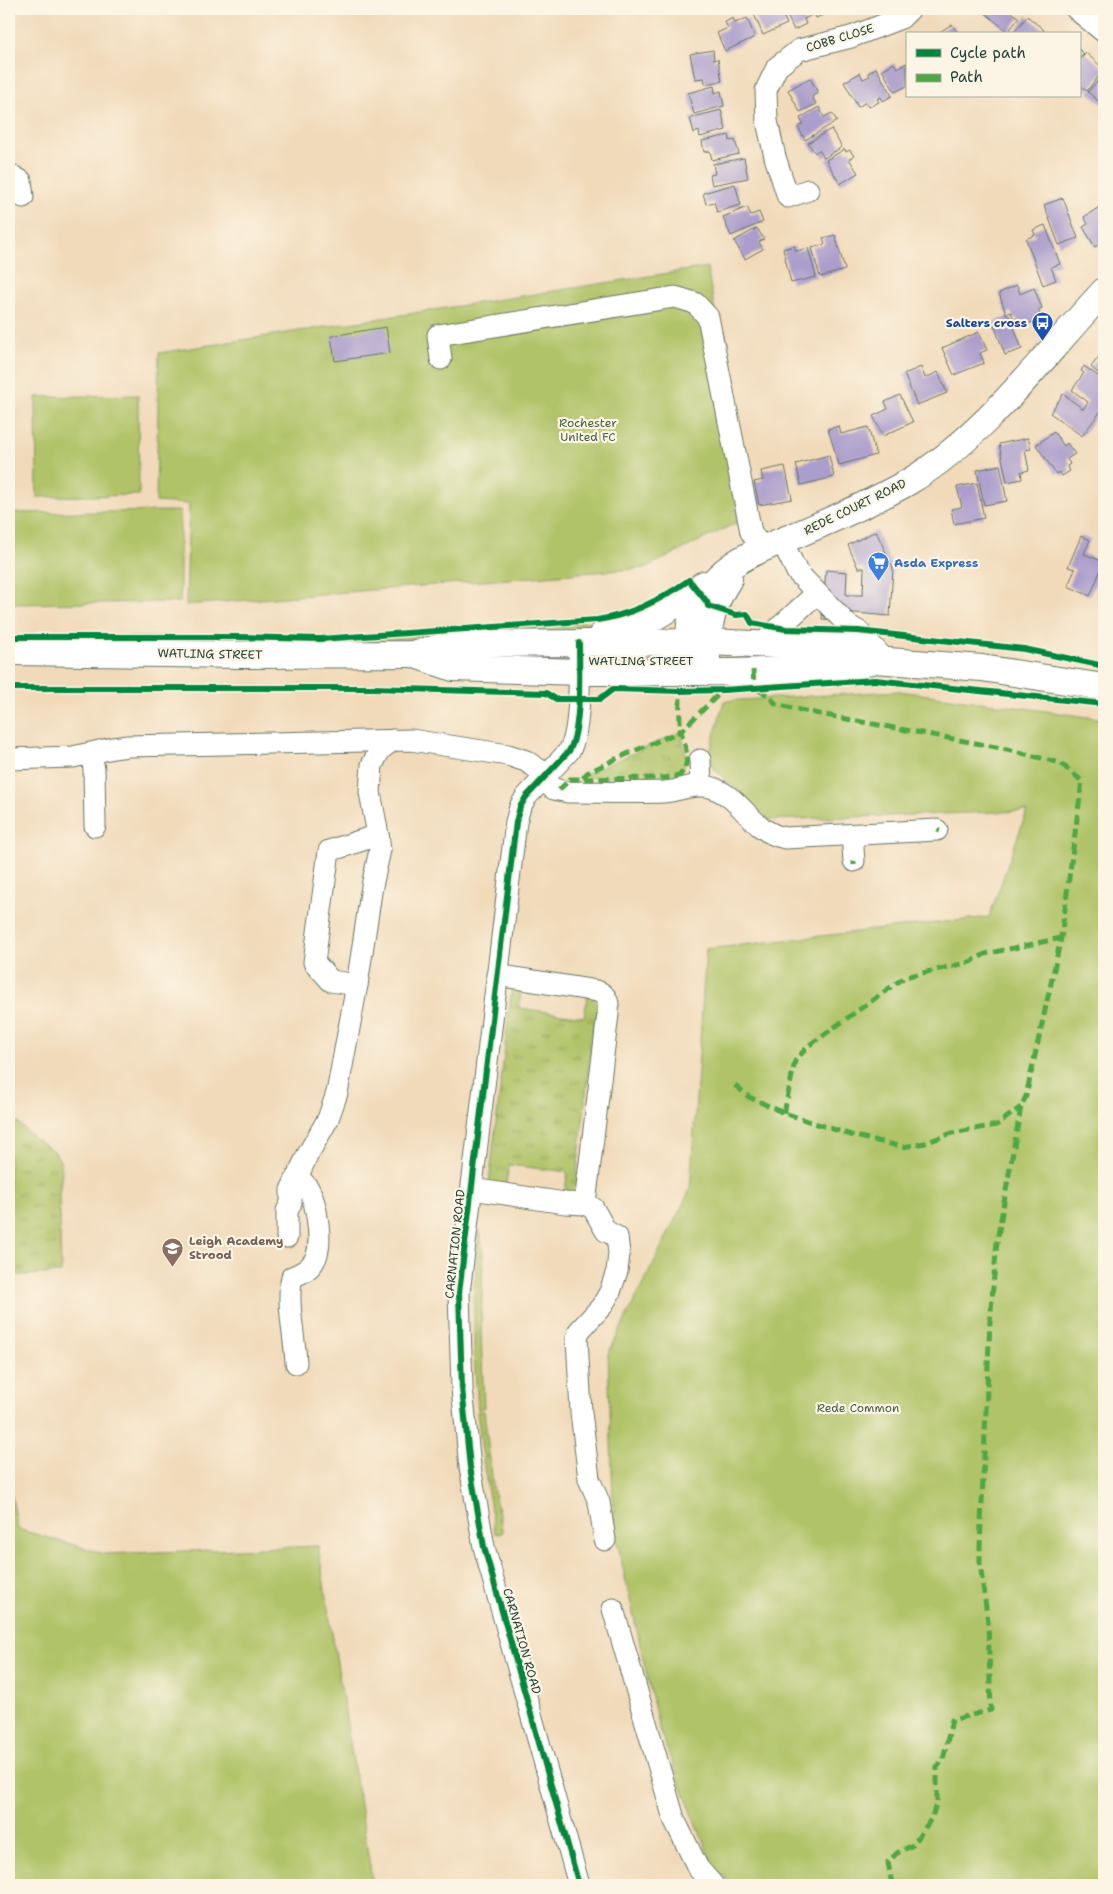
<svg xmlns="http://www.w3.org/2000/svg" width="1113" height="1894" font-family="'Shantell Sans',sans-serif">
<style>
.grass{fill:url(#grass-tufts);stroke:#68804e}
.park{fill:#b0c367;stroke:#68804e}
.building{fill:#ac9ecc}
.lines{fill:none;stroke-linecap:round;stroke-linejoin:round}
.minor-casing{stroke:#687463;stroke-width:23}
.major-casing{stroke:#687463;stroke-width:28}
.minor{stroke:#fff;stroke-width:21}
.major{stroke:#fff;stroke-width:26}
.quiet{stroke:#4fa644;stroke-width:5;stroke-dasharray:10 5;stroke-linecap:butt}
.cycleway-casing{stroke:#fcf5e5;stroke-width:9}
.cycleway{stroke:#00873e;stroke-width:6}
.labels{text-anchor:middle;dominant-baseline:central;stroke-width:4.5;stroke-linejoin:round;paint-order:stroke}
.street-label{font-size:12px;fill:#1f3d34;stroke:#fcf5e5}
.transit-label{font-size:12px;font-weight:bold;fill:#164399;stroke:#fcf5e5;text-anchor:end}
.park-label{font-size:12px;fill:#435e41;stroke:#fcf5e5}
.shop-label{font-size:12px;font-weight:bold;fill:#366cbe;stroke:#fcf5e5;text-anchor:start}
.education-label{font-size:12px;font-weight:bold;fill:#785e54;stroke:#fcf5e5;text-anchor:start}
</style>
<defs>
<pattern id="grass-tufts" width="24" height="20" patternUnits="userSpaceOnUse" patternTransform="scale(1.25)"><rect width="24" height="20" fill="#b0c367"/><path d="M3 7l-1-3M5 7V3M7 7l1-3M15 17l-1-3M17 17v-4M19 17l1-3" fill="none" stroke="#8fa056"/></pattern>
</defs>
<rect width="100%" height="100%" fill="#fcf5e5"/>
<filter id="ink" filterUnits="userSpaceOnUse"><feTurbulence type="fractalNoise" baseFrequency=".02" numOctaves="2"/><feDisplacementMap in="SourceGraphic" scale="10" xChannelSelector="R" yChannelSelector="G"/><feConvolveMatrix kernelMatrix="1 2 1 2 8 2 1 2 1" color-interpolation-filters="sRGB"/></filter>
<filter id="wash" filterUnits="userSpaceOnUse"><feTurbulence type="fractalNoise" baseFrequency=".0096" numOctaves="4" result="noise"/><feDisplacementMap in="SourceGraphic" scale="20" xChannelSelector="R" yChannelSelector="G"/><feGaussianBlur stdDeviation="1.12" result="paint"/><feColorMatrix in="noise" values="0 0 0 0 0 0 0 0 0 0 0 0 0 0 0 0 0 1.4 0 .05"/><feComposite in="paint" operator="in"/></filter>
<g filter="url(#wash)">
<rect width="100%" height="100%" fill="#f1daba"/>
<g class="grass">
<polygon points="672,597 603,625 445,637 359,642 9,645 9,637 217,637 309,640 600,621 611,619"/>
<path d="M681,732C686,750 692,773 668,777H586V774Z"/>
<polygon points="522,984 519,1008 584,1017 588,992 599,1004 597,1016 594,1021 577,1174 577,1177 581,1181 574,1193 565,1198 567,1172 509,1165 505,1190 489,1184 512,986"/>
<polygon points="9,1114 35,1139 54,1151 61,1163 62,1173 59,1194 61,1273 18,1275 9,1266"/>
<polygon points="479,1229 483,1253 481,1333 484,1408 478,1410 474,1355 474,1296"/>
<polygon points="484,1411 494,1493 503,1532 495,1534 484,1467 477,1412"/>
</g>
<g class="park">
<polygon points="707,267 752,515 645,568 186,605 189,504 156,502 159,353"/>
<polygon points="138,395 139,495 37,497 36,397"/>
<polygon points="180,511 180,602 9,604 9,513"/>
<polygon points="899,691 1104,719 1104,1885 734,1885 714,1869 659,1729 614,1528 608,1354 690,1190 706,949 989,917 1027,811 768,820 707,762 724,701"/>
<polygon points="9,1482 18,1529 105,1554 318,1546 373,1885 9,1885"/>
</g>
<g id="blocks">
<g class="building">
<polygon points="766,9 780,9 787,24 763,35 754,14"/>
<polygon points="784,9 807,9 810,16 804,19 806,24 794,30"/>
<polygon points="812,9 836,9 816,18"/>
<polygon points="987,9 1008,9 1019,18 1008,32 984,12"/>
<polygon points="1027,16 1044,30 1040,34 1013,34"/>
<polygon points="733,18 735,23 747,18 755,37 725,51 717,33 728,28 725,22"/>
<polygon points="952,24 958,34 937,34"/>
<polygon points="1079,49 1084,54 1079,59"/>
<polygon points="713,50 714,60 718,59 722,81 705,84 704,78 695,79 690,54"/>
<polygon points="1086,53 1104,69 1087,91 1079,84 1079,61"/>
<polygon points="894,63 897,68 907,63 907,86 895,92 882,70"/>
<polygon points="876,68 892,96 883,101 881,97 877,99 879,102 869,107 866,102 858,107 844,82 860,73 863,79 870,76 868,73"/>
<polygon points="1104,74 1104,106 1088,92"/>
<polygon points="810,78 818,93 812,96 816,104 800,112 788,90"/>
<polygon points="714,86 715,93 721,91 724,106 694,114 688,93"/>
<polygon points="819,107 824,117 832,113 837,121 805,140 798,127 803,124 800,118"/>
<polygon points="721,110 726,130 700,137 699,131 694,133 690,118"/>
<polygon points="831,129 842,147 824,158 819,150 815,153 808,143"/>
<polygon points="729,135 730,141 735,140 739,154 712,160 710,151 704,152 702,141"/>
<polygon points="845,149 846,152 850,150 854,156 849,159 858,173 840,184 826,160"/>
<polygon points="744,158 748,178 712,185 710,175 715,174 713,164"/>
<polygon points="735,184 741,205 717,212 714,202 706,204 703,193"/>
<polygon points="1063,198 1078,238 1059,245 1044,205"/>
<polygon points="1104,204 1104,241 1095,247 1083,227 1088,224 1084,217"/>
<polygon points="747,207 751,215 759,212 763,222 731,236 723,217"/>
<polygon points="1045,225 1060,264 1051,267 1056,280 1043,285 1026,239 1035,235 1033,230"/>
<polygon points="757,228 764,239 759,242 763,249 745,259 734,241"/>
<polygon points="835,235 845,270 820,277 812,248 825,244 823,238"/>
<polygon points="794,246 796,251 808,248 816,277 791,283 783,249"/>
<polygon points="1017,285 1020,294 1034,288 1042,308 1038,310 1042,318 1021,327 1017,318 1014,319 1011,312 1006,314 999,293"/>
<polygon points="1010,316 1022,349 1005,355 993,322"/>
<polygon points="386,327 390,353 335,361 331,336"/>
<polygon points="979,332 987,350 980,353 984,363 954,375 942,348"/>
<polygon points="1104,350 1104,378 1091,367"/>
<polygon points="1084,366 1104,380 1104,391 1102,394 1104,396 1104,407 1082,436 1050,413 1063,394 1083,409 1088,402 1072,390 1084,373 1081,371"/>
<polygon points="921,367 925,378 938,372 947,393 917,405 904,374"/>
<polygon points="900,395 913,422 883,436 873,416 888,409 885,402"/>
<polygon points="839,426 841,434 868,427 876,455 839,465 828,429"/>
<polygon points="1054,432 1064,446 1067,443 1075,454 1067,459 1070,464 1067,466 1070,471 1062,476 1059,472 1056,474 1036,445"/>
<polygon points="1028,438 1031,449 1025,450 1029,470 1021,472 1022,479 1007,482 999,444"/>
<polygon points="829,455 834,477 801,485 796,464"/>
<polygon points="1000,465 1007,501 984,505 977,470"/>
<polygon points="785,466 792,499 759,505 754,482 763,480 761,471"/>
<polygon points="977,483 984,518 954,524 951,509 962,507 957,487"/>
<polygon points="876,531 893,568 890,616 845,612 845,620 822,619 826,570 847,572 846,595 863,595 864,568 858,568 848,545"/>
<polygon points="1081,536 1090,540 1084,554 1104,562 1090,596 1068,586 1075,569 1068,567"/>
</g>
</g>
</g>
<g filter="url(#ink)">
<use href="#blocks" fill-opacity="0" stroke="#687463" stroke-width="1"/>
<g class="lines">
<defs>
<g id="minor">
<polyline points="1076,9 1104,32"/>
<polyline points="9,174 21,181 23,197"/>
<polyline points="808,190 788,197 775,157 767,121 766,90 777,67 799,50 851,37 901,18 910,9"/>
<polyline points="441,359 438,335 675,297 695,303 708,317 751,532 762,549"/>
<polyline points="782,541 797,572 848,625 858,631 886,661"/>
<path d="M579,643C579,669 582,730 569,751L526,797L520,807L516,822L459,1293L462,1388L470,1467L484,1547L579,1885"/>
<polyline points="767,645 769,637 817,593"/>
<polyline points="91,754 94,769 95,826"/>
<polyline points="9,759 73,757 113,748 128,746 411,740 508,755 526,761 547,775"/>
<polyline points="700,760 701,786"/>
<path d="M542,780L554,789L568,792C600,792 632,793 664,792C679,791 696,782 710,787C743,797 750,831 785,838L937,830"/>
<polyline points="852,835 854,861"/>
<polyline points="357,985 331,981 314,962 329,851 378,835"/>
<path d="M472,1189L565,1203L585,1204L608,1014C609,1003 608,995 597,991L497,975"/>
<polyline points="585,1204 593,1208 606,1231 617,1237 619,1253 617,1271 610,1292 602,1306 579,1331 577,1338 581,1412 589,1479 599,1502 605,1540"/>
<polyline points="287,1237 287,1211 291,1203 291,1190 308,1154 328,1119 337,1093 357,985 372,886 380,850 378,835 370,792 372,765 380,750 393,740"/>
<path d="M296,1363C295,1337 286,1302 292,1277C300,1274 310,1269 314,1261C324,1247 317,1203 308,1188C305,1184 301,1180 297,1177"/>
<polyline points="613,1609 674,1819 698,1868 713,1885"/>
</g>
<g id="major">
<polyline points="601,636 655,617 670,608 704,584"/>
<polyline points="9,652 242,655 412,654 456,644 707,642 847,648 875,660"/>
<polyline points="412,654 453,668 579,672 733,672 848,668 875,660 982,668 1104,687"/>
<path d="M688,659C689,621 689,605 718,577C740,555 772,545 801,533C838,517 875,501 910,481C986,435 1044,355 1104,291"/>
<path d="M707,660C707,629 712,605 729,579"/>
</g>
</defs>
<use href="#minor" class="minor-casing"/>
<use href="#major" class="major-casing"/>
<use href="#minor" class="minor"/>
<use href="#major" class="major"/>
<g class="quiet">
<polyline points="753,670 754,687"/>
<polyline points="758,690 768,695 776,704 809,712 1007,749 1060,763 1082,781 1061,938 1026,1096 1021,1107 997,1241 990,1321 980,1546 980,1563 988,1623 991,1710 952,1720 943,1760 937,1767 937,1802 931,1819 913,1845 897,1853 888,1862 892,1885"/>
<polyline points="583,778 587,773 618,758 681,731 723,690"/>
<path d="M559,790L570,779L664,778L680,775C693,761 684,745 681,731C679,718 680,704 680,691"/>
<polyline points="937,830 940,831"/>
<polyline points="854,861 854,865"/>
<polyline points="735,1085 749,1097 784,1113 851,1135 903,1147 925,1143 952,1133 997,1125 1021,1107"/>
<polyline points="784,1113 795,1061 808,1046 905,977 970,962 985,954 1061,938"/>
</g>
<defs>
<g id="cycleway">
<path d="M9,637H239L320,639L597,620C631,615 661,600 689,580L707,602L708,606L736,615L747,614L752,623L786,629L858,631L1024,649L1104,666"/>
<path d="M579,643C579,669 582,730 569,751L526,797L520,807L516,822L459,1293L462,1388L470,1467L484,1547L579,1885"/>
<polyline points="9,688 372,688 546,693 556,699 600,699 613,689 680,691 723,690 875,680 1104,704"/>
</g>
</defs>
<use href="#cycleway" class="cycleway-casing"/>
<use href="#cycleway" class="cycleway"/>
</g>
</g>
<defs>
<symbol id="bus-pin" viewBox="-11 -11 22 30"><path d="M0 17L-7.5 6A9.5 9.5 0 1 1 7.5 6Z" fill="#1a4fb4" stroke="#fcf5e5"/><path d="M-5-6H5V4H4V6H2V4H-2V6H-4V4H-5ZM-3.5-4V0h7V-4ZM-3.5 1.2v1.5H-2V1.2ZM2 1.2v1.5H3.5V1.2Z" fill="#fff"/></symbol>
<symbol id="supermarket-pin" viewBox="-11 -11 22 30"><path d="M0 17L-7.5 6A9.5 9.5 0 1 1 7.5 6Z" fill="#3f7fe0" stroke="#fcf5e5"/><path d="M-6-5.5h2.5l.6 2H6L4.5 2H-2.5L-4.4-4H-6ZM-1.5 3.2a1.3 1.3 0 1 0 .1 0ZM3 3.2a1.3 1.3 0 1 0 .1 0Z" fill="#fff"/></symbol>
<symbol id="school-pin" viewBox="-11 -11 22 30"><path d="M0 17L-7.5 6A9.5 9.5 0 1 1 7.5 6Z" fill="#8d6e63" stroke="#fcf5e5"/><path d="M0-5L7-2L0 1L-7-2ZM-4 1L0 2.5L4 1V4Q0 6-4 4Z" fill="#fff"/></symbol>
</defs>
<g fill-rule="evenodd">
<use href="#bus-pin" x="1030" y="310" width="25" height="34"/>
<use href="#supermarket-pin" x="866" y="550" width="25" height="34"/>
<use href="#school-pin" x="160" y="1236" width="25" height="34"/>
</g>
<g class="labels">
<g class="street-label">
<text transform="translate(840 38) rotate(-17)">COBB CLOSE</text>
<text transform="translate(855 507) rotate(-26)">REDE COURT ROAD</text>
<text transform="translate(210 654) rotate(1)">WATLING STREET</text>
<text x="641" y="661">WATLING STREET</text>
<text transform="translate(455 1244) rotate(-84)">CARNATION ROAD</text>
<text transform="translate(522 1641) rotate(74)">CARNATION ROAD</text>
</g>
<g class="transit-label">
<text x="1027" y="323">Salters cross</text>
</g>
<g class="park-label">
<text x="588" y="423">Rochester<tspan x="588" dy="14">United FC</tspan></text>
<text x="858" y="1408">Rede Common</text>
</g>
<g class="shop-label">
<text x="894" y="563">Asda Express</text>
</g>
<g class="education-label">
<text x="189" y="1241">Leigh Academy<tspan x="189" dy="14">Strood</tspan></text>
</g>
</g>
<rect width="1113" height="1894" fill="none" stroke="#fcf5e5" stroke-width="30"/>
<rect x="906" y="32" width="175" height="65" fill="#fcf5e5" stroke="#a4ab9e"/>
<rect x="916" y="49" width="25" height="8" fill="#00873e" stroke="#a4ab9e"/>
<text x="950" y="58" font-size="15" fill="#1f3d34">Cycle path</text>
<rect x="916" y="74" width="25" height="8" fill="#4fa644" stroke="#a4ab9e"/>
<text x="950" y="82" font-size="15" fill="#1f3d34">Path</text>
</svg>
